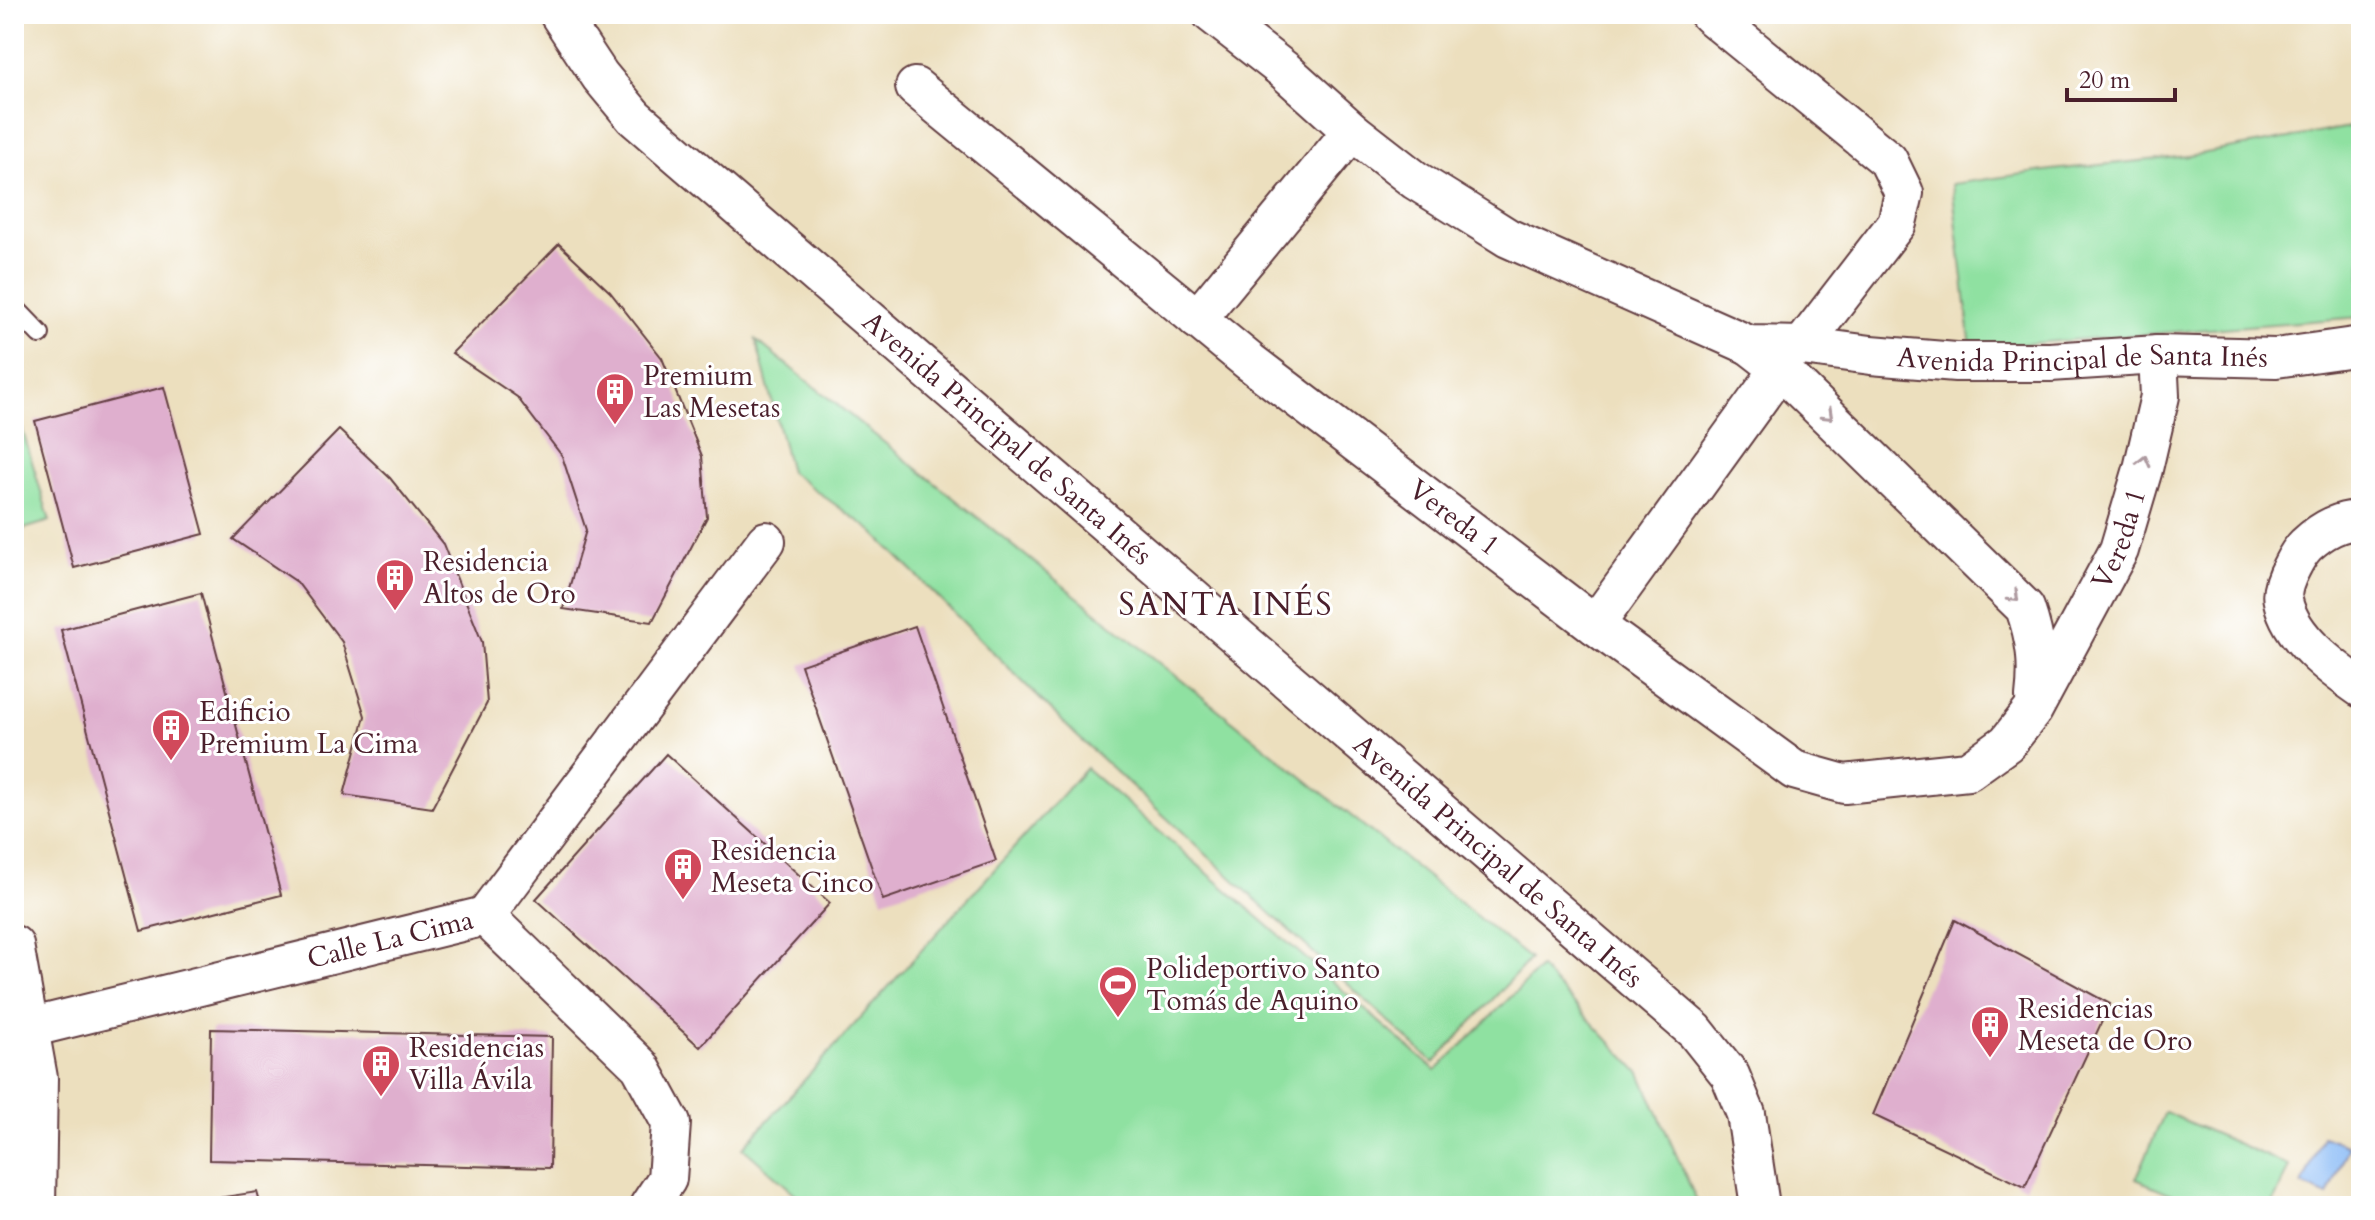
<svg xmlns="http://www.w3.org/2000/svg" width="2375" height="1220" font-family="Cardo,serif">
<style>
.green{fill:#8fe1a1;stroke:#6c8066;stroke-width:2}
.water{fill:#8abbf6;stroke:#6a6d90;stroke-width:2}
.building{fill:#dfafce}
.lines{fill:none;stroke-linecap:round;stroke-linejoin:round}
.service-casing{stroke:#623c41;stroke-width:22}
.minor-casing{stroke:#623c41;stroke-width:42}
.service{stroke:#fff;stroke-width:18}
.minor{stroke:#fff;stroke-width:38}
.oneway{stroke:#ae9aa0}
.labels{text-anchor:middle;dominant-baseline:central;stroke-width:6;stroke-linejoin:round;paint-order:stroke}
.street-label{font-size:28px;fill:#4a1f2b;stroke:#fff}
.poi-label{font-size:28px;fill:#4a1f2b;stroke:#fff;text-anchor:start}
.quarter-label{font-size:32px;letter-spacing:2px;fill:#4a1f2b;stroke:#fff}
</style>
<rect width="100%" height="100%" fill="#fff"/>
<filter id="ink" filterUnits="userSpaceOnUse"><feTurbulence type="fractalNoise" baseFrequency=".0125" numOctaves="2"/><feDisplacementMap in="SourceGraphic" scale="16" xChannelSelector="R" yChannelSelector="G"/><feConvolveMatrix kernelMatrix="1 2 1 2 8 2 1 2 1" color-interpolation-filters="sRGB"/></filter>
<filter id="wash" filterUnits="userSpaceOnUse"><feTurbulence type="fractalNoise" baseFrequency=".006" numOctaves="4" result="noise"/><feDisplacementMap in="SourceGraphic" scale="32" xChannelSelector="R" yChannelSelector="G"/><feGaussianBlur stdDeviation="1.8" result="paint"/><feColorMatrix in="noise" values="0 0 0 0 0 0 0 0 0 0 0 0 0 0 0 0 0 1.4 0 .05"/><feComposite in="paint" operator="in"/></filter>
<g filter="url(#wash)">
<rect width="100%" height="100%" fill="#ecdfbe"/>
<g class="green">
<polygon points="2361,125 2361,317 1971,348 1952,184 2052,170 2189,156"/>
<polygon points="756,340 1530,959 1434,1063 1076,735 872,531 790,472"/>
<polygon points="14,412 17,412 50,521 14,532"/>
<polygon points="1086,768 1436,1071 1540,968 1640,1073 1699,1206 809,1206 743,1148"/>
<polygon points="2165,1112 2289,1166 2272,1206 2199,1206 2136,1179"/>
</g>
<polygon class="water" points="2323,1136 2349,1146 2328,1196 2302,1185"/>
<g id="blocks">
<g class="building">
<polygon points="559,244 610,292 662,358 702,456 707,517 652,622 563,609 586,530 562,456 517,397 452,353"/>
<polygon points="164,387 204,534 74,568 35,421"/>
<polygon points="339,430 390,478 443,544 482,642 487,703 432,808 344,795 365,716 342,642 297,582 233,539"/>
<polygon points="201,593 281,895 141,931 61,630"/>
<polygon points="915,626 996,861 883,900 801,665"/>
<polygon points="666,754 830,903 700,1047 536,899"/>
<polygon points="1955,920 2110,1004 2025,1187 1873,1115"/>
<polygon points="211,1029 552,1037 550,1168 209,1160"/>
<polygon points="257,1192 261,1206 178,1206 178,1204"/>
</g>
</g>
</g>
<g filter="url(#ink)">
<use href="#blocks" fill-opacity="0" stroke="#623c41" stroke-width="2"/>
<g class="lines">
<defs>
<polyline id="service" points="14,307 40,334"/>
<g id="minor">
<path id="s1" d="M559,14L600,76L634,117L1695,1031L1730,1075L1746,1114L1760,1206"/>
<path id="s2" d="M1212,14L1284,70L1352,131L1415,180L1465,211L1508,238L1749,345L1802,346L1871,355L1956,362H2050L2158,355L2276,358L2361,346"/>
<polyline points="1709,14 1888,160 1904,193 1897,223 1802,346"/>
<path id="s3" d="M915,87L1250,362L1595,625L1794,770L1844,784L1968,771L2007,743L2033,710L2119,550L2143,469L2160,396L2158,355"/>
<polyline points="1197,319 1352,131"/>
<path d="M1749,345L1780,369L2025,608C2036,640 2039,664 2035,697"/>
<path d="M2361,520C2339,520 2322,530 2306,545C2300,551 2296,558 2292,566C2287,575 2280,591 2283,601C2291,638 2332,668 2361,688"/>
<polyline points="1595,625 1780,369"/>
<polyline points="485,916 766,541"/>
<polyline points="485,916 640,1066 671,1123 667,1179 649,1206"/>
<polyline points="14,945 38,1078 36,1206"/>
<path id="s4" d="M29,1028L485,916"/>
</g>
</defs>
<use href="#service" class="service-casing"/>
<use href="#minor" class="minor-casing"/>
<use href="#service" class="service"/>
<use href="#minor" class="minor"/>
</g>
<defs><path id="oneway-chevron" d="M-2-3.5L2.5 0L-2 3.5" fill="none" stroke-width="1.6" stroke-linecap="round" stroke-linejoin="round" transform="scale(2)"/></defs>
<g class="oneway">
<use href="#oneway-chevron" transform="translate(1828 415) rotate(44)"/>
<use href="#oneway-chevron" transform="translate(2144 461) rotate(-76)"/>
<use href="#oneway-chevron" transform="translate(2014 597) rotate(44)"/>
</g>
</g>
<defs>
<symbol id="building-pin" viewBox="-11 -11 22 30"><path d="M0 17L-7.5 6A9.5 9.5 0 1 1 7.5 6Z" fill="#d1495b" stroke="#fff"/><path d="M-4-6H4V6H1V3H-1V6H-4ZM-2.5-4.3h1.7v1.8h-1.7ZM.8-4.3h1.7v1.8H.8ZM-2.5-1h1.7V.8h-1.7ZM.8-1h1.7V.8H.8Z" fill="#fff"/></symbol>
<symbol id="stadium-pin" viewBox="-11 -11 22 30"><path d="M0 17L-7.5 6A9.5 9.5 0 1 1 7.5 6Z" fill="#d1495b" stroke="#fff"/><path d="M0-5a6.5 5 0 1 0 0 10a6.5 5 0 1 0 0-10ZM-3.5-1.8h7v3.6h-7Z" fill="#fff"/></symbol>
</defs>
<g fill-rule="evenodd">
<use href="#building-pin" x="593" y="370" width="44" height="60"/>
<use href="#building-pin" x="373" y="556" width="44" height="60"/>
<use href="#building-pin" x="149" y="706" width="44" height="60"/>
<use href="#building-pin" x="661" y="845" width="44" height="60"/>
<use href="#stadium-pin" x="1096" y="963" width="44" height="60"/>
<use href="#building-pin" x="1968" y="1003" width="44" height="60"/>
<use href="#building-pin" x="359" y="1042" width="44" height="60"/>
</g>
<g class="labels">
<g class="street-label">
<text stroke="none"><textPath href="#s2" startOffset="970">Avenida Principal de Santa Inés</textPath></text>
<text stroke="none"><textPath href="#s1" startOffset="620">Avenida Principal de Santa Inés</textPath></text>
<text stroke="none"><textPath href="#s3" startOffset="690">Vereda 1</textPath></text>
<text stroke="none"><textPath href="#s3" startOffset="1572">Vereda 1</textPath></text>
<text stroke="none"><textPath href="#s1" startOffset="1268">Avenida Principal de Santa Inés</textPath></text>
<text stroke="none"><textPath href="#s4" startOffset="372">Calle La Cima</textPath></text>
</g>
<g class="poi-label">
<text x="643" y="376">Premium<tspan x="643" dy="32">Las Mesetas</tspan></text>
<text x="423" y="562">Residencia<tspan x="423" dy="32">Altos de Oro</tspan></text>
<text x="199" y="712">Edificio<tspan x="199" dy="32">Premium La Cima</tspan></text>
<text x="711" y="851">Residencia<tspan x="711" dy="32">Meseta Cinco</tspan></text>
<text x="1146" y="969">Polideportivo Santo<tspan x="1146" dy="32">Tomás de Aquino</tspan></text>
<text x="2018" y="1009">Residencias<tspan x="2018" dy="32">Meseta de Oro</tspan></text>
<text x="409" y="1048">Residencias<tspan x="409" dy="32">Villa Ávila</tspan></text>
</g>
<g class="quarter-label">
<text x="1226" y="605">SANTA INÉS</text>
</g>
</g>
<rect width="2375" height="1220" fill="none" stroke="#fff" stroke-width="48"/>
<path d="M2067 88v12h108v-12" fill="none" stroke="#4a1f2b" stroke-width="4"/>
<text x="2079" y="88" font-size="24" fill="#4a1f2b" stroke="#ffffff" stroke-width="6" paint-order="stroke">20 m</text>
</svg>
